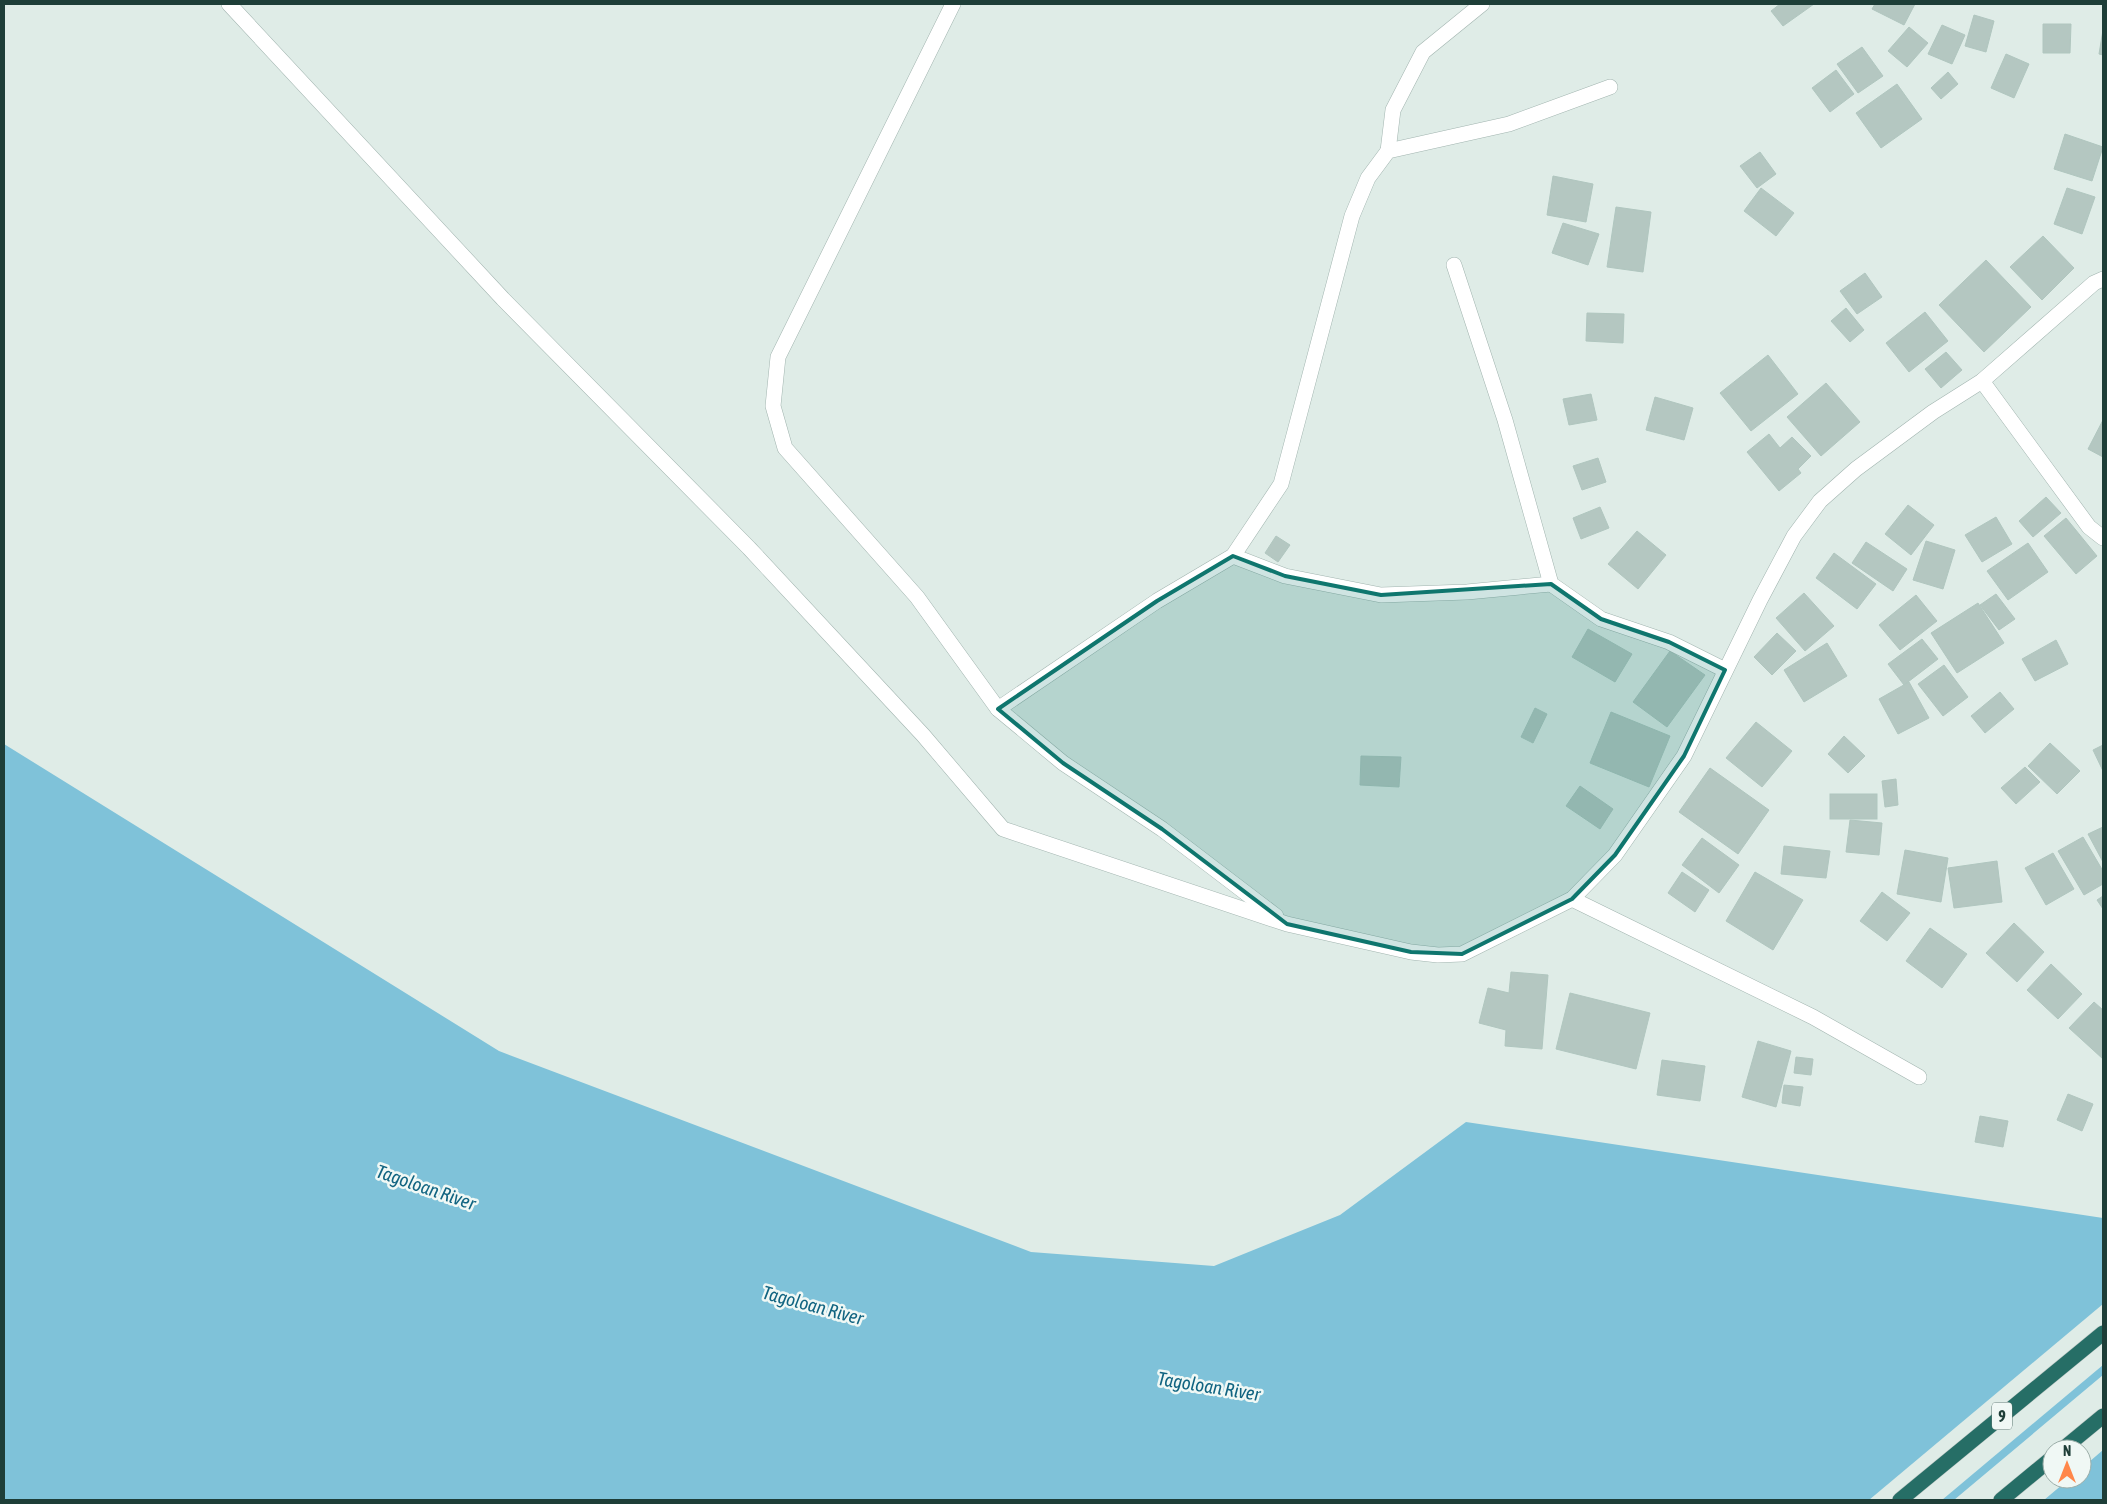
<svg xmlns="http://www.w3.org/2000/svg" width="2107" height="1504" font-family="'Asap Condensed',sans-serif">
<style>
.water{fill:#7fc2d9;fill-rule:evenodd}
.pier{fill:#dfece7}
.building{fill:#b4c7c1;stroke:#b0c6bf}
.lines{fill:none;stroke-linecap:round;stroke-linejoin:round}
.minor-casing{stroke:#a1b4af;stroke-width:16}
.highway-casing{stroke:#c0c9c7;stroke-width:16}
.minor{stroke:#fff;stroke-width:15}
.highway{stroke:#266e66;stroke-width:15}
.marked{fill:#0f766e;fill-opacity:0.2;stroke:#0f766e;stroke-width:4;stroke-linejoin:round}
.labels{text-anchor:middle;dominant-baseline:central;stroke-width:5;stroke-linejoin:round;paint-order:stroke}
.shield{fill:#f0f8f5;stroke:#5d7671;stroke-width:1}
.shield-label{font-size:16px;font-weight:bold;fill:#1e3e38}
.water-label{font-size:19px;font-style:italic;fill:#116481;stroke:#f0f8f5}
</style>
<rect width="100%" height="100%" fill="#dfece7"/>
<path class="water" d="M4,744L499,1051L1031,1252L1214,1266L1340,1215L1466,1122L2103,1218V1500H4ZM2052,1449H2082V1479H2052Z"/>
<g class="pier">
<polygon points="2103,1304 2103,1365 1942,1500 1869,1500"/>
<polygon points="2103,1375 2103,1450 2082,1468 2082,1449 2052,1449 2052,1479 2069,1479 2044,1500 1954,1500"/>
</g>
<g class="building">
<polygon points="1780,4 1814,4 1783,26 1771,11"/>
<polygon points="1875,4 1915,4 1904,25 1872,9"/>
<polygon points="1974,15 1994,21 1986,52 1965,46"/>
<polygon points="2043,24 2071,24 2070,53 2043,53"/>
<polygon points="1942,25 1965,35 1952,64 1928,54"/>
<polygon points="1909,27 1928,43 1907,67 1888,51"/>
<polygon points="2103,30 2103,55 2099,54"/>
<polygon points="1862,47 1883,76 1858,93 1837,64"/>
<polygon points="2006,54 2029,64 2014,98 1991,88"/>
<polygon points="1836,70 1854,94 1830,112 1812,88"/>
<polygon points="1948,72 1958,84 1941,99 1931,88"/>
<polygon points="1897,84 1922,119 1881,148 1856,113"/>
<polygon points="2065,134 2103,147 2092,181 2054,169"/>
<polygon points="1760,152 1776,174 1757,188 1740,166"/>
<polygon points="1553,176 1593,184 1586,222 1547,215"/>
<polygon points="1761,188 1794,213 1776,236 1744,211"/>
<polygon points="2067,188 2095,197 2082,234 2054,224"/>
<polygon points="1616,207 1651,212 1643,272 1607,267"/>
<polygon points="1563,223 1599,234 1588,265 1552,253"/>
<polygon points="2043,236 2074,268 2042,300 2010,267"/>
<polygon points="1986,260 2031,307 1984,352 1939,305"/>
<polygon points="1865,273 1882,297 1857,314 1840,291"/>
<polygon points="1846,308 1864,330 1850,342 1831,321"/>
<polygon points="1925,312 1948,341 1909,372 1886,343"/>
<polygon points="1587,313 1624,314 1623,343 1586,341"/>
<polygon points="1946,352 1962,370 1941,388 1925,369"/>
<polygon points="1768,355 1798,394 1751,431 1720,393"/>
<polygon points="1826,383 1860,422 1821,456 1787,417"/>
<polygon points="1591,394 1597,420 1569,425 1563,399"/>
<polygon points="1655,397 1693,408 1684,440 1646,430"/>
<polygon points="2103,420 2103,457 2088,449"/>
<polygon points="1769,434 1780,448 1792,437 1811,456 1798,469 1801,473 1779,491 1747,452"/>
<polygon points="1598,458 1606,482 1582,490 1573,466"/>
<polygon points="2046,497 2061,513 2033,537 2019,521"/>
<polygon points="1908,505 1934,525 1911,555 1885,534"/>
<polygon points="1600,507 1609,528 1581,539 1573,518"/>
<polygon points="1996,517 2012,544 1982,562 1965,535"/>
<polygon points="2066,518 2097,556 2076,574 2044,536"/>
<polygon points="1637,531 1666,555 1638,589 1608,564"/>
<polygon points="1276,536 1290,545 1278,562 1265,553"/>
<polygon points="1926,541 1955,550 1943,589 1913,580"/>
<polygon points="1866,542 1907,569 1893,591 1852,563"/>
<polygon points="2028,543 2048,572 2008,600 1987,571"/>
<polygon points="1834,553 1876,584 1857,609 1816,578"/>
<polygon points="1804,593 1834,626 1805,651 1776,618"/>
<polygon points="1996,594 2015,619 1999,630 1980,605"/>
<polygon points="1916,595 1937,621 1900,650 1879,625"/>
<polygon points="1978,603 2004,643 1957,673 1931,633"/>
<polygon points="1588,629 1632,654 1615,682 1572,657"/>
<polygon points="1777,633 1796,651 1772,675 1754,657"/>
<polygon points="1922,639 1938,659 1904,685 1888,664"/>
<polygon points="2056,640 2068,664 2035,681 2022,659"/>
<polygon points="1827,643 1847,676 1804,702 1784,670"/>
<polygon points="1670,651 1705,675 1667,727 1633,702"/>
<polygon points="1944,665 1968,697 1943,716 1918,684"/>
<polygon points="1909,682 1929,718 1898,734 1879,699"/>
<polygon points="2000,692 2014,709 1985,733 1971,716"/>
<polygon points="1535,708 1547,714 1533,743 1521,737"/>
<polygon points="1611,712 1670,736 1649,787 1590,763"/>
<polygon points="1756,722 1792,751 1762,787 1726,758"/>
<polygon points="1844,736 1865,756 1848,773 1828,754"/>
<polygon points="2050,743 2080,771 2057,794 2028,766"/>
<polygon points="2103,745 2103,771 2093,750"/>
<polygon points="1361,756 1401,757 1399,787 1360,785"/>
<polygon points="2025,767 2040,782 2016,804 2001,788"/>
<polygon points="1710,768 1769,810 1738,854 1679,812"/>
<polygon points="1896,779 1898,805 1885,807 1882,781"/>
<polygon points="1580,786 1613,809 1600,829 1566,806"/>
<rect x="1830" y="794" width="47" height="25"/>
<polygon points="1850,820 1882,823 1879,855 1846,852"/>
<polygon points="2103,827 2103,862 2088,834"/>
<polygon points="2083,837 2103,871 2103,884 2084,895 2058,851"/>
<polygon points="1702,838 1739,865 1719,893 1682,865"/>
<polygon points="1784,846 1830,851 1826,878 1781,874"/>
<polygon points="1905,850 1948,858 1941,902 1897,894"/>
<polygon points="2053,853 2074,889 2046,905 2025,868"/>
<polygon points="1997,861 2002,902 1954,908 1948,868"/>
<polygon points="1682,872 1709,890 1695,912 1668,893"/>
<polygon points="1755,872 1803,900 1773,950 1726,921"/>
<polygon points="1882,892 1910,913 1887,941 1860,921"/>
<polygon points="2103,896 2103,909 2097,900"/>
<polygon points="2014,923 2044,952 2017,982 1986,953"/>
<polygon points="1930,928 1967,954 1942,988 1906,961"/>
<polygon points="2051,964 2082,994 2058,1019 2027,990"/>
<polygon points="1511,972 1548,975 1542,1049 1505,1046 1506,1030 1479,1023 1488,988 1509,993"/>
<polygon points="1570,993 1650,1013 1636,1069 1556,1049"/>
<polygon points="2094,1002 2103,1010 2103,1059 2069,1028"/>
<polygon points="1758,1041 1791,1051 1776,1107 1742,1097"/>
<polygon points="1796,1057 1813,1059 1811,1075 1794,1073"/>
<polygon points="1662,1060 1705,1066 1700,1101 1657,1095"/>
<polygon points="1784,1085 1803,1087 1800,1106 1782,1103"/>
<polygon points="2068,1094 2093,1104 2082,1131 2057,1120"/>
<polygon points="1980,1116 2008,1121 2003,1147 1975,1142"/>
</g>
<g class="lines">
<defs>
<g id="minor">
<polyline points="229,4 503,299 749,548 923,735 1003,829 1287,924 1411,952 1438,955 1462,954 1572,899 1615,855 1684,756 1760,600 1794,536 1820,501 1856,469 1933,412 1982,381 2094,283 2103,279"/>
<polyline points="953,4 778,357 773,406 785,448 917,597 998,709 1063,763 1162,829 1276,916"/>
<polyline points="1388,151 1393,110 1423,52 1482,4"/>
<polyline points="1454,265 1505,420 1551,584 1601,619 1669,642 1725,670"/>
<polyline points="1982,381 2089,527 2103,538"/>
<polyline points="1233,556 1285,576 1381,595 1467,592 1551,584"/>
<polyline points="998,709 1157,601 1233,556 1281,484 1352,216 1368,178 1388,151 1509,124 1610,87"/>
<polyline points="1572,899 1813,1017 1919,1077"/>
</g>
<g id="highway">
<polyline points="2063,1449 2103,1416"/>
<polyline points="1900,1500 2103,1333"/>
<polyline points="2001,1500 2052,1458"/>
</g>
</defs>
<use href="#minor" class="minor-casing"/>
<use href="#highway" class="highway-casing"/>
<use href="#minor" class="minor"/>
<use href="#highway" class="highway"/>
</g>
<path class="marked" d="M1233,556L1285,576L1381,595L1551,584L1601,619L1669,642L1725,670L1684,756L1615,855L1572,899L1462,954L1411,952L1287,924L1162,829L1063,763L998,709L1157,601Z"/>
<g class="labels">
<rect class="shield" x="1992" y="1402.5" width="20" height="27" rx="4"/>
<g class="shield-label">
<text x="2002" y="1416">9</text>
</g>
<g class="water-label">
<text transform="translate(426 1187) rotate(19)">Tagoloan River</text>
<text transform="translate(813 1305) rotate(15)">Tagoloan River</text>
<text transform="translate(1209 1386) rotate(9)">Tagoloan River</text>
</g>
</g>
<rect width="2107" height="1504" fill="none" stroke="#1e3e38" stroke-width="10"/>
<g transform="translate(2067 1464)"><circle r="24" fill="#f0f8f5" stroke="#9caea9"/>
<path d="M0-4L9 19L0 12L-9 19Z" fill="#ff874a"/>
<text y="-8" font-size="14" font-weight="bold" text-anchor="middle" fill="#1e3e38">N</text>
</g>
</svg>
